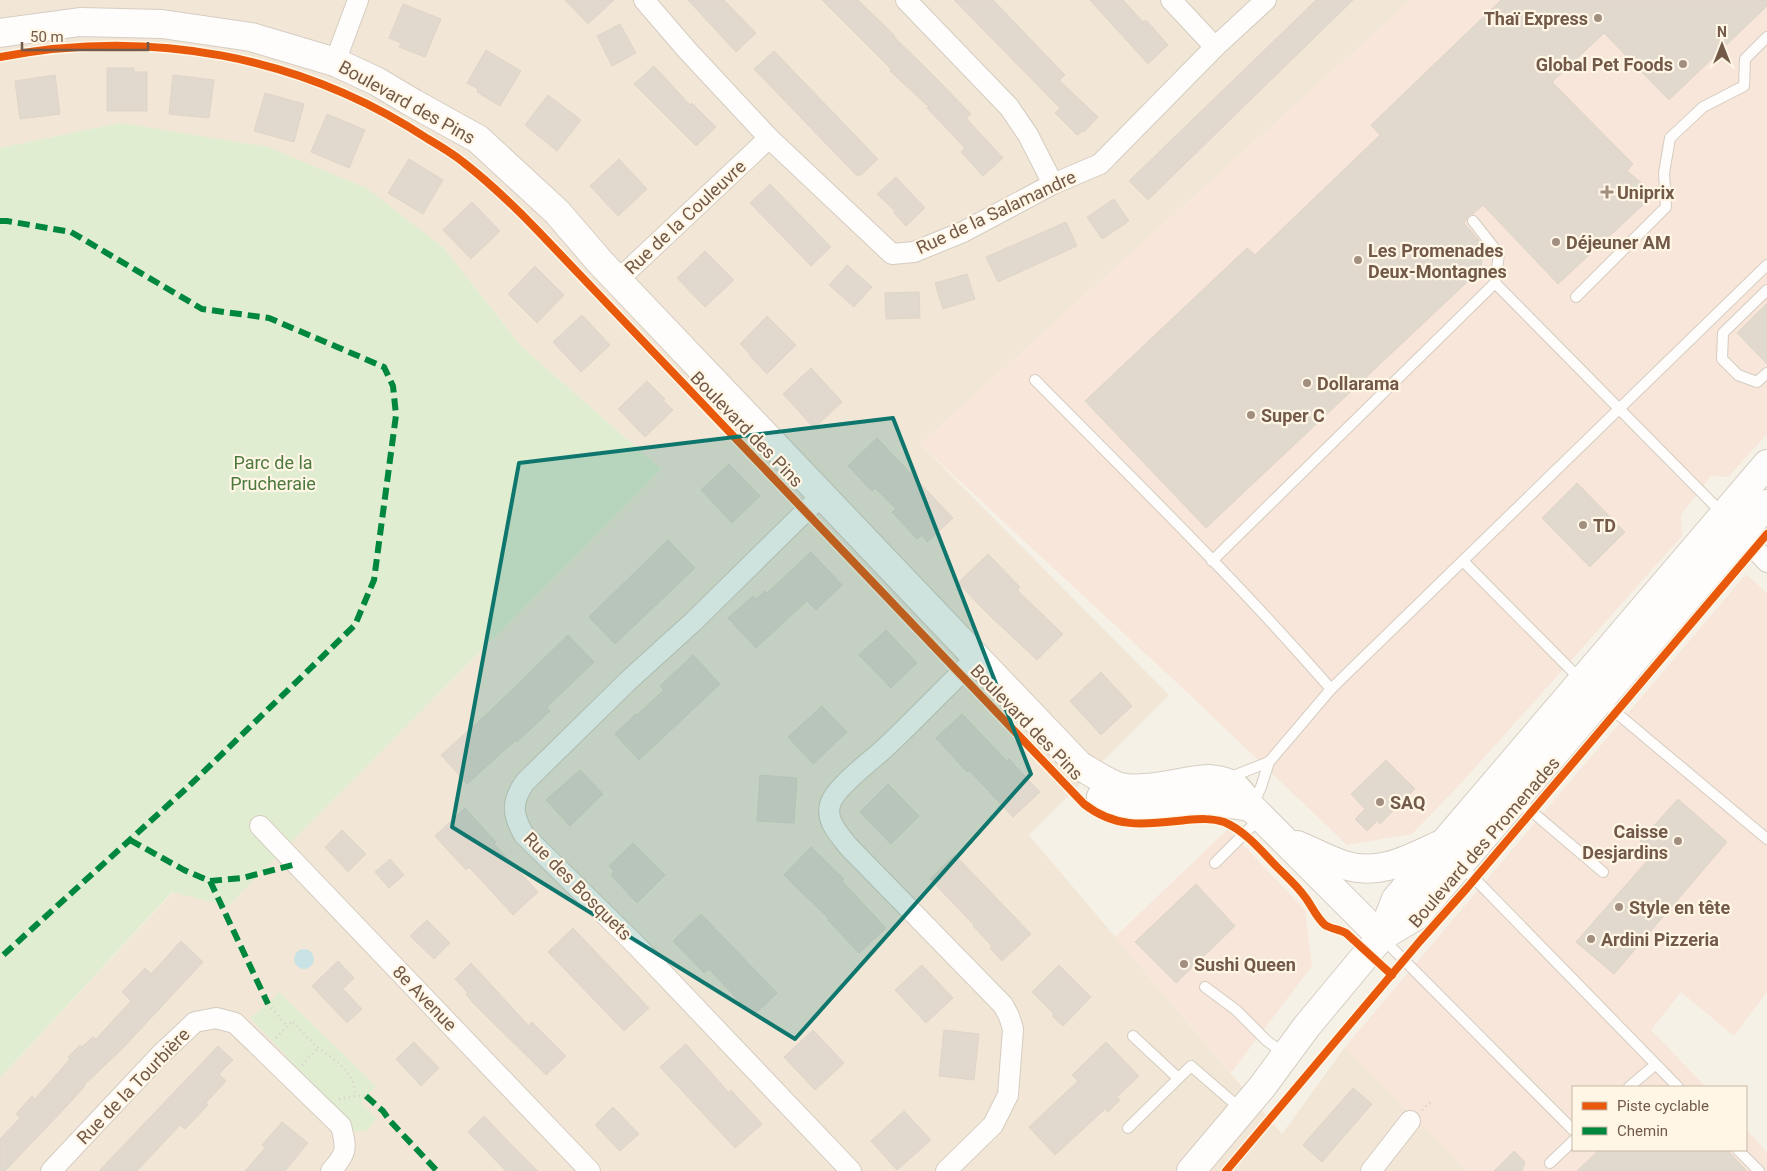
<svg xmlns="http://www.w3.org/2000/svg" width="1767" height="1171" font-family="Roboto,sans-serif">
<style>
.residential{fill:#f2e7d6}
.commercial{fill:#f7e6d9}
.green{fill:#e0edd0}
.water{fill:#c8e2e6}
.building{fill:#e2d9ce;stroke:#dfd4c8}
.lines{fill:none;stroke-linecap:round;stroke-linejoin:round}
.lane-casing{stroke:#d5ccc1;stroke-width:12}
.street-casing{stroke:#d5ccc1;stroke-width:22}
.secondary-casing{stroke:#d6cdc3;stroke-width:30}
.path{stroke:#d9d1cb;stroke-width:3;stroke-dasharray:1 4;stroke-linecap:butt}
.lane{stroke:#fefdfb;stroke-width:10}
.street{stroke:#fefdfb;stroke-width:20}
.secondary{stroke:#fefdfb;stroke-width:28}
.quiet{stroke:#00873e;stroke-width:6;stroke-dasharray:12 6;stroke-linecap:butt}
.cycleway-casing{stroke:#fff6e6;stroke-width:11}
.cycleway{stroke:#e8590c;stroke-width:8}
.marked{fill:#0f766e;fill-opacity:0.2;stroke:#0f766e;stroke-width:4;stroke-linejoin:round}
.poi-dot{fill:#a18e7f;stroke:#fff6e6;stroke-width:2}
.labels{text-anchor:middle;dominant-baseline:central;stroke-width:4.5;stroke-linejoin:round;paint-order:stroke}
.poi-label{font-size:18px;font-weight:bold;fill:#735947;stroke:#fff6e6;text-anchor:start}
.street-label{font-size:18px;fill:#735947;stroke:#fff6e6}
.park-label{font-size:18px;fill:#4d793f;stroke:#fff6e6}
</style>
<rect width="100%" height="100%" fill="#f6f1e6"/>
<polygon class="residential" points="0,0 1411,0 920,444 1169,695 1029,835 1282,1134 1345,1047 1467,1171 0,1171 0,1078 173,892 228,906 661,469 521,346 444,248 120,123 0,148"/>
<g class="commercial">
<polygon points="1411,0 1767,0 1767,434 1728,477 1711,476 1681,515 1682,536 1465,779 1412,834 1347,845 1189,694 920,444"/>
<polygon points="1746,574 1767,593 1767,992 1734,1036 1681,992 1651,1030 1706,1087 1573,1087 1573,1150 1746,1150 1746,1129 1767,1152 1767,1171 1467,1171 1345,1047"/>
<polygon points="1228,829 1305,910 1312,966 1231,1073 1115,937"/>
</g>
<g class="green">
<polygon points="120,123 268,147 366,188 444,248 521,346 661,469 228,906 172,892 0,1078 0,148"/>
<polygon points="279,992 376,1086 361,1103 376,1118 368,1130 355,1132 348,1121 250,1018 268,1004"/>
</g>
<circle class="water" cx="304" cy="959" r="10"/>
<g class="building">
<polygon points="565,0 614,0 588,24"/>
<polygon points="688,0 724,0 756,33 736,52"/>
<polygon points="822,0 858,0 895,36 894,37 929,71 971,114 966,118 1003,158 983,176 961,152 965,148 927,108 929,107 890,71 891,69"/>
<polygon points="954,0 993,0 1065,75 1059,80 1098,117 1084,132 1083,131 1077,135 1055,113 1060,108"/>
<polygon points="1090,0 1123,0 1143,22 1146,20 1168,45 1148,64"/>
<polygon points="1316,0 1353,0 1148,200 1129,181"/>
<polygon points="1501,0 1767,0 1767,6 1669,100 1604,33 1552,82 1633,164 1627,171 1644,185 1644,204 1558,284 1483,205 1473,214 1469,215 1464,223 1483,245 1481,269 1206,528 1085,401 1247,248 1255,255 1380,135 1371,125"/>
<polygon points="403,4 441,19 425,57 399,47 401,43 389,38"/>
<polygon points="620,24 636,53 612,66 597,36"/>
<polygon points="486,50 521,71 500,106 477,92 478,89 467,83"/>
<polygon points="774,51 878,159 861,175 856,175 754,69"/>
<polygon points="654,66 690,105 692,103 716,127 696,146 634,84"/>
<polygon points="107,68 134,68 134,72 147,72 147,111 107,111"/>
<polygon points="55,75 60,114 20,119 15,81"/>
<polygon points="173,75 214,80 209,118 169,114"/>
<polygon points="265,93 304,104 294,142 254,131"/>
<polygon points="548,95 581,120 557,151 525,125"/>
<polygon points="327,114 365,130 349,168 311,152"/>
<polygon points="409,159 443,180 423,214 388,193"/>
<polygon points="619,159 647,189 618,216 590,186"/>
<polygon points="896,177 925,208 906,226 894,213 895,211 877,194"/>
<polygon points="770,184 831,247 811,266 750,203"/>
<polygon points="1114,199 1129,221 1102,239 1087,217"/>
<polygon points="472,202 500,231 471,259 443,230"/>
<polygon points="1066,222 1077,246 998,282 986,257"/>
<polygon points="705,251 734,280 705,307 677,278"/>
<polygon points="847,265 872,287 854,307 829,285"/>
<polygon points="535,266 564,295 537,323 508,294"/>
<polygon points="967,274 975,299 943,309 935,283"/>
<polygon points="919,292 920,318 886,319 885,293"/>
<polygon points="1767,303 1767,364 1737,333"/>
<polygon points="582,315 610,345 581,372 553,342"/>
<polygon points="767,316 796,345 767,374 749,355 750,354 740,344"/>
<polygon points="811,368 842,402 814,428 783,394"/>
<polygon points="647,381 665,399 663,400 673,410 645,437 618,409"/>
<polygon points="877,438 953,518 927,542 922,535 917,539 892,512 896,509 875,488 872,491 848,466"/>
<polygon points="729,464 760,496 732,523 701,490"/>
<polygon points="1577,483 1625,532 1590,567 1542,518"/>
<polygon points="668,540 695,568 615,644 589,617"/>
<polygon points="811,552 842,585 816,610 807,601 756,648 728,618 753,596 756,599 765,591 767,593"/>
<polygon points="988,554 1020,587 1017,590 1063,634 1037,660 990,616 958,583"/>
<polygon points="886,630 917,663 891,688 859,655"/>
<polygon points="568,635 594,662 547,707 550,711 517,742 516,740 467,784 441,755 489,712"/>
<polygon points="693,655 720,684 639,760 615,734 636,714 637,715 664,690 660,686"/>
<polygon points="1101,672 1132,706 1101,735 1070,701"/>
<polygon points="822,706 847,732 813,764 788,737"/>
<polygon points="962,714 1007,761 1009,759 1040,792 1013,817 969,770 967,772 936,738"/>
<polygon points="1386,760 1415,789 1380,824 1377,821 1367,831 1355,819 1365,809 1351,794"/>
<polygon points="580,770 603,794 570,826 546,800"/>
<polygon points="760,775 797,778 794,823 757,821"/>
<polygon points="888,784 919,816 891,844 860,812"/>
<polygon points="1678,799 1727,842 1614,974 1576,942 1654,853 1640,841"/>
<polygon points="465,808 496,842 494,844 538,892 513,915 469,867 466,870 435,836"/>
<polygon points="342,830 366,854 348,872 325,847"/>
<polygon points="633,843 665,875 637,903 611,875 614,871 609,866"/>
<polygon points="811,847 844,879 842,881 886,928 859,953 828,920 829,919 784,875"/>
<polygon points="955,855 1031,934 1002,961 990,948 992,946 973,926 974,925 930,879"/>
<polygon points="390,859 404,875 389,888 375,872"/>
<polygon points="1196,884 1235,926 1176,983 1135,942"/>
<polygon points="701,914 777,993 753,1016 709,969 704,973 673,941"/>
<polygon points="427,920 450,943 434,959 410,936"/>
<polygon points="573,928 649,1008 624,1031 548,952"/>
<polygon points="181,941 203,962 122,1049 84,1085 85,1086 65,1108 5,1171 0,1171 0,1139 20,1118 16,1114 32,1096 35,1099 70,1059 68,1057 80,1045 82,1047 93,1037 96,1039 131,1001 122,992 145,968 151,974"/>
<polygon points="338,961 354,978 343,989 362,1009 347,1023 312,986"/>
<polygon points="471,963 529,1026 532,1022 566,1056 546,1075 473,1003 466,994 468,993 455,979"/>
<polygon points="922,965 953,998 926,1023 895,990"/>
<polygon points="1059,965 1091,997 1063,1026 1052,1016 1054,1014 1032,992"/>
<polygon points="813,1030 844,1063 815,1090 784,1057"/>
<polygon points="944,1030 979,1034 974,1080 939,1076"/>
<polygon points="414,1042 439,1068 421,1086 396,1059"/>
<polygon points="1106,1042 1139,1076 1117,1097 1120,1100 1108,1112 1105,1109 1055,1155 1029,1127 1078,1081 1072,1075"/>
<polygon points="686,1044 729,1093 731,1090 762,1124 735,1148 660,1067"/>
<polygon points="218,1046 233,1060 219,1074 226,1081 206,1103 208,1105 185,1129 180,1125 137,1171 99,1171"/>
<polygon points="1353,1088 1372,1104 1322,1162 1303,1145"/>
<polygon points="613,1107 639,1134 620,1151 595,1125"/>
<polygon points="904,1111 931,1140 897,1170 871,1141"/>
<polygon points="484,1116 506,1139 538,1171 506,1171 468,1132"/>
<polygon points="282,1122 308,1143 285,1171 245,1171 265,1148 262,1145"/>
<polygon points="1599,1150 1727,1150 1747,1171 1577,1171"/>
<polygon points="1514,1151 1525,1162 1522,1171 1494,1171"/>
</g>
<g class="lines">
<defs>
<g id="lane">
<polyline points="1495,283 1723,514"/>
<polyline points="1767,290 1723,333 1722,359 1738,375 1757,382 1767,373"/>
<polyline points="1576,297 1666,207 1664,173 1670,138 1703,107 1744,86 1745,59 1767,37"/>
<path d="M1035,380C1135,481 1238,582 1331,689"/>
<polyline points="1212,561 1495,283 1499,254 1473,221"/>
<polyline points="1463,561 1582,681"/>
<polyline points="1601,700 1767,839"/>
<polyline points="1228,778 1269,762"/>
<polyline points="1517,799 1603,872"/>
<polyline points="1253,804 1261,787 1269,762 1331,689 1767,265"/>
<polyline points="1215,863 1260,818"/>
<polyline points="1459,865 1475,879 1678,1087"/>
<polyline points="1382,938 1573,1130"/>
<polyline points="1205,987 1236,1010 1267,1041 1286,1055"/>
<polyline points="1133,1036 1178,1078"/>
<polyline points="1629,1087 1655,1065"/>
<polyline points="1128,1128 1191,1066 1242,1110"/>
<polyline points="1738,1150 1759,1171"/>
<polyline points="1550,1163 1573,1141"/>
</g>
<g id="street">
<polyline points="644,0 687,50 769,138 892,254 914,252 963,232 1053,184 1100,164 1215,47 1266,0"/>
<polyline points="906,0 1009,107 1028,135 1053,184"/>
<polyline points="1171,0 1215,47"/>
<polyline points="335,62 358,0"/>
<polyline points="618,280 769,138"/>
<path d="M822,495L694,621L629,680L525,782C511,802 512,814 524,835L637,946L851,1171"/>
<polyline points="1733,525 1767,562"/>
<polyline points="260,826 590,1171"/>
<path d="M51,1171L160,1055L195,1022L216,1018L235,1023L341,1126C347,1149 347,1153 331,1171"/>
<path d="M946,1171L993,1125L1008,1095L1013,1029L1009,1016L1003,1005L848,846C838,833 824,819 831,802C837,786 871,761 885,748C916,719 946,687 977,657"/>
<polyline points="1371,1171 1410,1121"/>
</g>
<g id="secondary">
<path d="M0,33L80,22L162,24L251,37L335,62L376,81L413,103L478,139L557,212L600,262L1079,765C1091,772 1104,781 1117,786C1142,794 1182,780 1209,779C1234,781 1238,788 1251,807L1381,937"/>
<path d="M1101,797C1132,816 1167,802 1201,801C1218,801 1234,805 1251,807"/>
<path d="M1297,845C1312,851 1328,860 1344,865C1378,876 1407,860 1437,846"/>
<polyline points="1381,937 1396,899 1767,464"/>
<polyline points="1191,1171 1262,1087 1307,1026 1381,937 1416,916 1767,504"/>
</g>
</defs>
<use href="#lane" class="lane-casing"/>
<use href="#street" class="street-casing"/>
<use href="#secondary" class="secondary-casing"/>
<g class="path">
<polyline points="268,1004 287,1026"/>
<path d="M276,1038L292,1021C298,1028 305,1035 312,1042C329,1058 356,1068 355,1096"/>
<polyline points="302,1065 319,1047"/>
<polyline points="339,1099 355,1096 366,1096"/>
<polyline points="1422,1110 1433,1100"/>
</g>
<use href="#lane" class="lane"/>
<use href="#street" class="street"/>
<use href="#secondary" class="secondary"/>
<g class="quiet">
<polyline points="0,221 7,221 71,232 202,309 269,318 384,367 393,386 396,415 374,580 355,625 189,786 0,958"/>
<polyline points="130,840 184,870 210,881 242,878 297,864"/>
<polyline points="210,881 268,1004"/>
<polyline points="366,1096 383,1111 390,1121 437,1171"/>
</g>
<defs>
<g id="cycleway">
<path d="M0,57C149,28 301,55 428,139C440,146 452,153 463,162C490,183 514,206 538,231L1084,804C1117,830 1148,824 1186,820C1199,819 1212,818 1224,822C1246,831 1263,853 1279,869C1288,878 1298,887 1305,897C1312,906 1316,917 1325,925C1331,929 1339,929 1346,933L1392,975"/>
<polyline points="1226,1171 1420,941 1467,888 1767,534"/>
</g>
</defs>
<use href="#cycleway" class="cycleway-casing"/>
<use href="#cycleway" class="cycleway"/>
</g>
<path class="marked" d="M893,418L1031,774L795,1039L452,827L519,463Z"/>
<g class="poi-dot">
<circle cx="1598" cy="18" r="5"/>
<circle cx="1683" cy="64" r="5"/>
<path d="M1604.5 184.5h5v5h5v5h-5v5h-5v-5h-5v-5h5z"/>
<circle cx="1556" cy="242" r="5"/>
<circle cx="1358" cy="260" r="5"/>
<circle cx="1307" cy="383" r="5"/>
<circle cx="1251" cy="415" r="5"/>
<circle cx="1583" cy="525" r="5"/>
<circle cx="1380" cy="802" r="5"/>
<circle cx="1678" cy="841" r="5"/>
<circle cx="1619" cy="907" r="5"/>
<circle cx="1591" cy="939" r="5"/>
<circle cx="1184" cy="964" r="5"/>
</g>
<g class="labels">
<g class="poi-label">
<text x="1588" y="18" text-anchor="end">Thaï Express</text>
<text x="1673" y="64" text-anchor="end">Global Pet Foods</text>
<text x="1617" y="192">Uniprix</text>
<text x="1566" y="242">Déjeuner AM</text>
<text x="1368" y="250">Les Promenades<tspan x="1368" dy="21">Deux-Montagnes</tspan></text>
<text x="1317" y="383">Dollarama</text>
<text x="1261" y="415">Super C</text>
<text x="1593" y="525">TD</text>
<text x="1390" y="802">SAQ</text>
<text x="1668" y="831" text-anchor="end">Caisse<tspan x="1668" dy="21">Desjardins</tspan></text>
<text x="1629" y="907">Style en tête</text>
<text x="1601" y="939">Ardini Pizzeria</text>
<text x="1194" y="964">Sushi Queen</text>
</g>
<g class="street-label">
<text transform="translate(407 102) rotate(29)">Boulevard des Pins</text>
<text transform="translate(996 212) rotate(-25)">Rue de la Salamandre</text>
<text transform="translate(685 217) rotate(-43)">Rue de la Couleuvre</text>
<text transform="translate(747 429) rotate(46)">Boulevard des Pins</text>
<text transform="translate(1027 722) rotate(46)">Boulevard des Pins</text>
<text transform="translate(1484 842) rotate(-49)">Boulevard des Promenades</text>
<text transform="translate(578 886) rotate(45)">Rue des Bosquets</text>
<text transform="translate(425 998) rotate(46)">8e Avenue</text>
<text transform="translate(133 1086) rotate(-46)">Rue de la Tourbière</text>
</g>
<g class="park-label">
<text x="273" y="462">Parc de la<tspan x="273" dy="21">Prucheraie</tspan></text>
</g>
</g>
<rect x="1572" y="1086" width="175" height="65" fill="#fff6e6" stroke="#c7b7a6"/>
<rect x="1582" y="1102" width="25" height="8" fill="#e8590c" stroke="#c7b7a6"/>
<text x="1617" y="1111" font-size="15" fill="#735947">Piste cyclable</text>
<rect x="1582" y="1127" width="25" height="8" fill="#00873e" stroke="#c7b7a6"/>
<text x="1617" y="1136" font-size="15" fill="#735947">Chemin</text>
<g transform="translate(1722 45)" stroke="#fff6e6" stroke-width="4" paint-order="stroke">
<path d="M0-4L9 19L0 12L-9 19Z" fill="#735947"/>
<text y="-8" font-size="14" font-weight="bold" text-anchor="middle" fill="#735947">N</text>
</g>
<path d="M22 42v8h126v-8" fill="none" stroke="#735947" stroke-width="2.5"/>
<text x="30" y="42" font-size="15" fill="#735947" stroke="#fff6e6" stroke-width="4" paint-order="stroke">50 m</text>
</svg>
